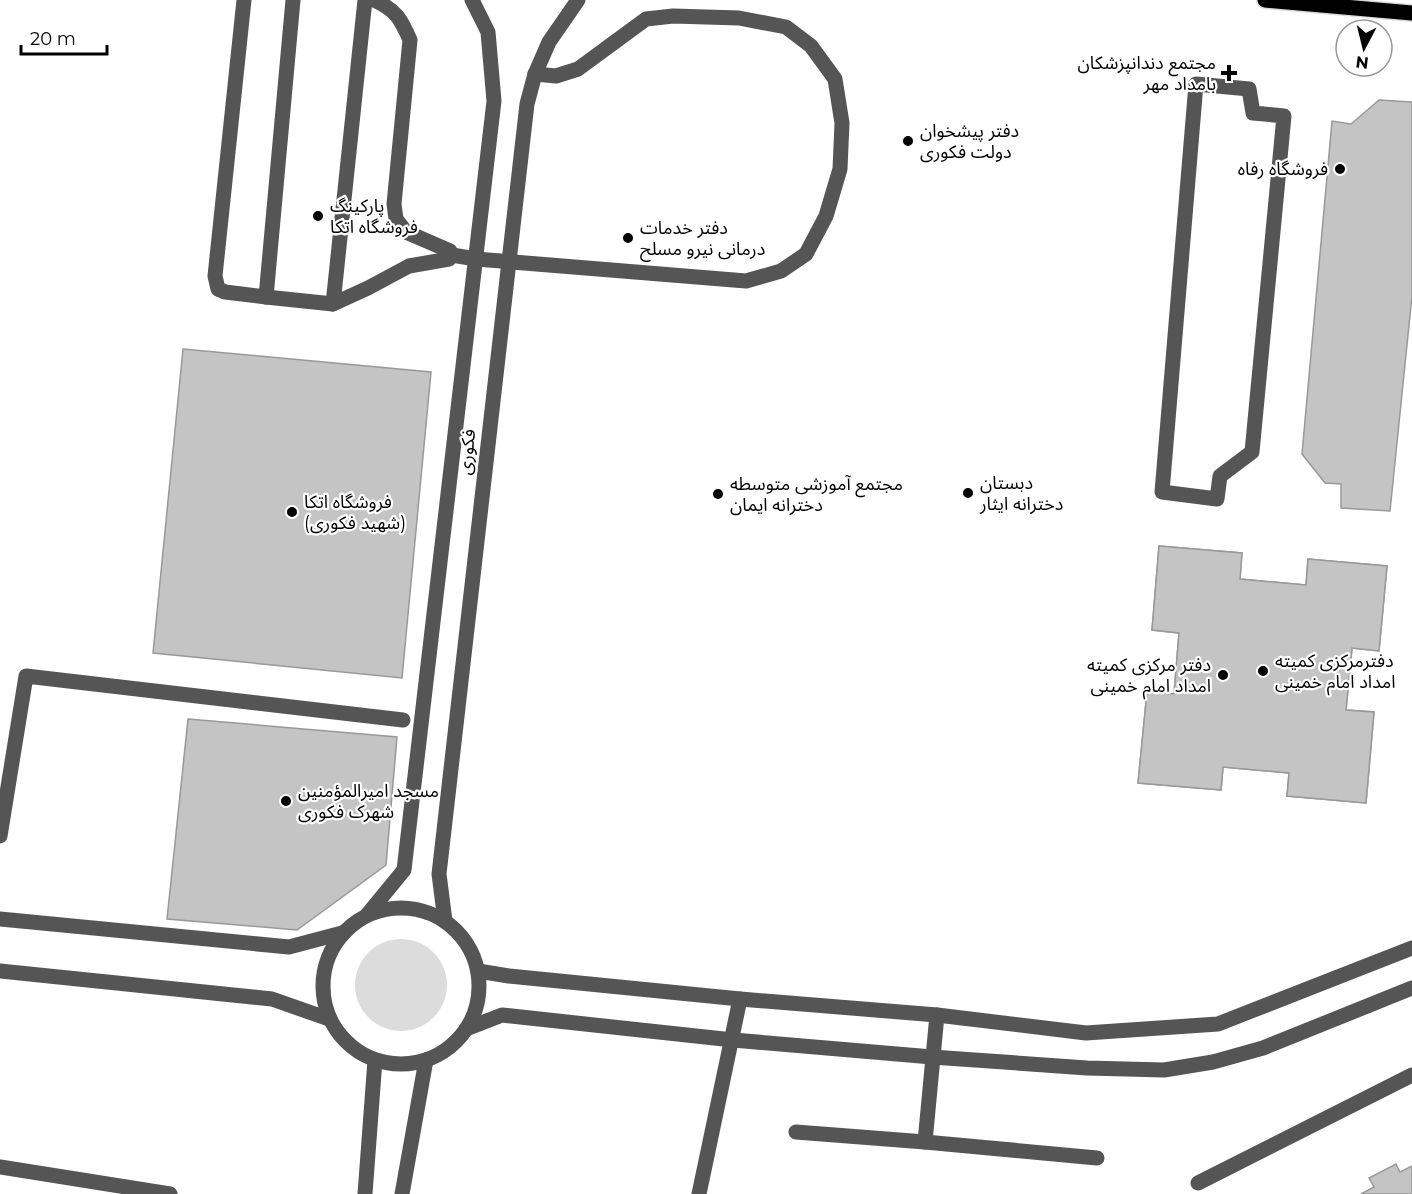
<svg xmlns="http://www.w3.org/2000/svg" width="1412" height="1194" font-family="Montserrat,'Noto Sans Arabic',sans-serif">
<style>
.green{fill:#dcdcdc}
.building{fill:#c4c4c4;stroke:#999;stroke-width:1.5;fill-rule:evenodd}
.lines{fill:none;stroke-linecap:round;stroke-linejoin:round}
.major-casing{stroke:#dbdbdb;stroke-width:18}
.minor{stroke:#555;stroke-width:15}
.major{stroke:#000;stroke-width:15}
.poi-dot{fill:#000;stroke:#fff;stroke-width:2}
.labels{text-anchor:middle;dominant-baseline:central;stroke-width:4.5;stroke-linejoin:round;paint-order:stroke}
.poi-label{font-size:18px;fill:#000;stroke:#fff;text-anchor:start}
.street-label{font-size:18px;fill:#000;stroke:#fff}
</style>
<rect width="100%" height="100%" fill="#fff"/>
<circle class="green" cx="401" cy="985" r="46"/>
<g class="building">
<polygon points="1379,100 1412,102 1412,296 1390,511 1341,508 1341,484 1325,483 1302,454 1332,121 1351,124"/>
<polygon points="183,349 431,372 402,678 153,653"/>
<path d="M1159,546L1242,553L1240,579L1306,585L1308,559L1387,566L1379,651L1352,648L1346,710L1374,712L1366,803L1287,796L1289,773L1223,767L1221,790L1138,783L1147,692L1174,694L1179,633L1152,630ZM1255,639L1289,642L1287,677L1253,674Z"/>
<polygon points="1159,546 1242,553 1240,579 1306,585 1308,559 1387,566 1379,651 1352,648 1346,710 1374,712 1366,803 1287,796 1289,773 1223,767 1221,790 1138,783 1147,692 1174,694 1179,633 1152,630"/>
<polygon points="188,719 397,737 386,865 297,930 167,919"/>
<polygon points="1396,1164 1400,1172 1412,1166 1412,1194 1361,1194 1374,1187 1369,1178"/>
</g>
<g class="lines">
<defs>
<polyline id="major" points="1265,0 1412,13"/>
</defs>
<use href="#major" class="major-casing"/>
<g class="minor">
<polyline points="244,0 215,276 218,289 225,292 266,297 333,304 368,288 409,266 449,259 452,255"/>
<path d="M374,0C396,10 401,19 410,40L394,204L396,219L406,232L450,251L452,255L476,259L746,281L781,271L806,254L826,216L840,169L842,123L835,79L811,46L786,27L739,18L673,16L646,19L578,69L556,76L535,74"/>
<polygon points="1196,84 1249,89 1253,113 1284,116 1252,452 1220,476 1217,499 1162,492"/>
<polyline points="266,297 293,0"/>
<polyline points="333,304 365,0"/>
<polyline points="0,836 26,676 403,720"/>
<circle cx="401" cy="986" r="78"/>
<polyline points="367,915 404,870 494,101 488,32 472,0"/>
<polyline points="0,919 289,947 342,933"/>
<polyline points="445,921 439,874 527,104 535,74 549,42 578,0"/>
<polyline points="0,971 272,999 329,1019"/>
<polyline points="478,971 509,976 740,999 937,1015 1086,1033 1218,1024 1412,948"/>
<polyline points="466,1029 502,1015 733,1040 932,1057 1087,1068 1164,1070 1213,1062 1263,1048 1412,988"/>
<polyline points="796,1132 925,1142 1097,1158"/>
<polyline points="925,1142 937,1015"/>
<polyline points="0,1167 170,1194"/>
<polyline points="1198,1183 1412,1075"/>
<polyline points="365,1194 375,1060"/>
<polyline points="402,1194 426,1060"/>
<polyline points="699,1194 740,999"/>
</g>
<use href="#major" class="major"/>
</g>
<g class="poi-dot">
<path d="M1226 64h6v6h6v6h-6v6h-6v-6h-6v-6h6z"/>
<circle cx="908" cy="141" r="6"/>
<circle cx="1340" cy="169" r="6"/>
<circle cx="318" cy="216" r="6"/>
<circle cx="628" cy="238" r="6"/>
<circle cx="968" cy="493" r="6"/>
<circle cx="718" cy="494" r="6"/>
<circle cx="292" cy="512" r="6"/>
<circle cx="1263" cy="671" r="6"/>
<circle cx="1223" cy="675" r="6"/>
<circle cx="286" cy="801" r="6"/>
</g>
<g class="labels">
<g class="poi-label">
<text x="1216" y="63" text-anchor="end">مجتمع دندانپزشکان<tspan x="1216" dy="21">بامداد مهر</tspan></text>
<text x="920" y="131">دفتر پیشخوان<tspan x="920" dy="21">دولت فکوری</tspan></text>
<text x="1328" y="169" text-anchor="end">فروشگاه رفاه</text>
<text x="330" y="206">پارکینگ<tspan x="330" dy="21">فروشگاه اتکا</tspan></text>
<text x="640" y="228">دفتر خدمات<tspan x="640" dy="21">درمانی نیرو مسلح</tspan></text>
<text x="980" y="483">دبستان<tspan x="980" dy="21">دخترانه ایثار</tspan></text>
<text x="730" y="484">مجتمع آموزشی متوسطه<tspan x="730" dy="21">دخترانه ایمان</tspan></text>
<text x="304" y="502">فروشگاه اتکا<tspan x="304" dy="21">(شهید فکوری)</tspan></text>
<text x="1275" y="661">دفترمرکزی کمیته<tspan x="1275" dy="21">امداد امام خمینی</tspan></text>
<text x="1211" y="665" text-anchor="end">دفتر مرکزی کمیته<tspan x="1211" dy="21">امداد امام خمینی</tspan></text>
<text x="298" y="791">مسجد امیرالمؤمنین<tspan x="298" dy="21">شهرک فکوری</tspan></text>
</g>
<g class="street-label">
<text transform="translate(467 452) rotate(-84)">فکوری</text>
</g>
</g>
<g transform="translate(1364 48) rotate(187)"><circle r="28" fill="#ffffff" stroke="#999999" stroke-width="1.5"/>
<path d="M0-4.5L10 22L0 15L-10 22Z" fill="#000000"/>
<text y="-9" font-size="16" font-weight="bold" text-anchor="middle" fill="#000000">N</text>
</g>
<path d="M21 45v9h86v-9" fill="none" stroke="#000000" stroke-width="3"/>
<text x="30" y="45" font-size="18" fill="#000000" stroke="#ffffff" stroke-width="4.5" paint-order="stroke">20 m</text>
</svg>
